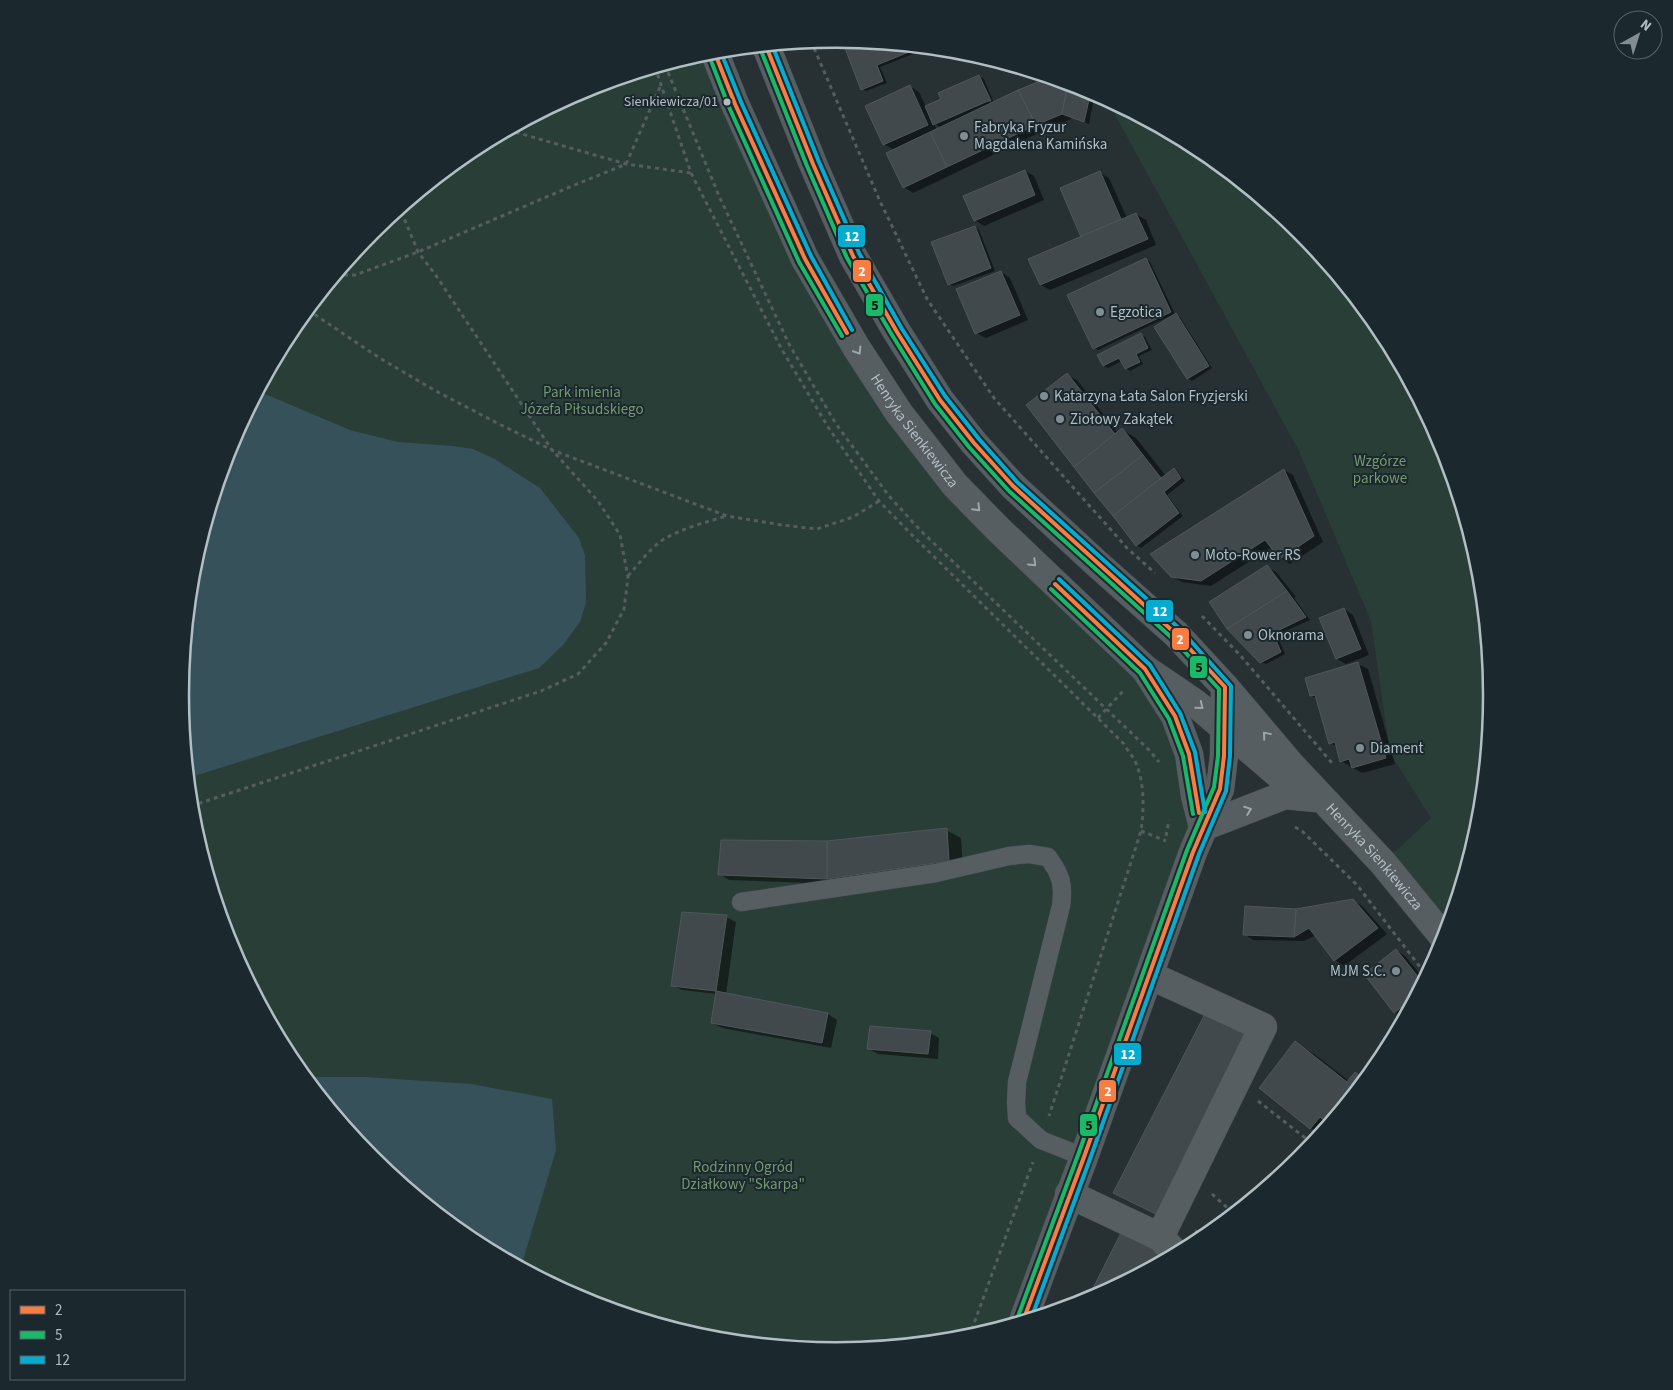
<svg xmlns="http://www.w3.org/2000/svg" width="1673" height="1390" font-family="'Source Sans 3',sans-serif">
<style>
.green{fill:#2a3e38}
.water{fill:#36515a}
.shadow{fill:#0007;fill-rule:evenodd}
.building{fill:#42494c;stroke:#4f575b}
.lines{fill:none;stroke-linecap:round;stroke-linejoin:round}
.service-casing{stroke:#454b4e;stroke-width:19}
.minor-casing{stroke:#454b4e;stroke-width:29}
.tertiary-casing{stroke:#454b4e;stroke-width:29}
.path{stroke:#555d5f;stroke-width:3;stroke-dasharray:4 4;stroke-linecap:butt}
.service{stroke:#575e62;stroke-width:18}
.minor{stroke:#575e62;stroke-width:28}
.tertiary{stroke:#575e62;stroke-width:28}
.bus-1-casing{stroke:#1b282d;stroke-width:8}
.bus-2-casing{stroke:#1b282d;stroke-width:8}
.bus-3-casing{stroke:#1b282d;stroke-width:8}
.bus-1{stroke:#f77d43;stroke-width:4}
.bus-2{stroke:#1ab867;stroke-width:4}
.bus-3{stroke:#06acd0;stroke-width:4}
.oneway{stroke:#9aa7ac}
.bus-dot{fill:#b1bfc5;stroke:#1b282d;stroke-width:2}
.poi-dot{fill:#818d92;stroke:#1b282d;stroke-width:2}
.labels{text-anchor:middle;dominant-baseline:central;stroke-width:4;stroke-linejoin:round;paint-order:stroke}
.bus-label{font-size:14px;fill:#b1bfc5;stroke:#1b282d;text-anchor:end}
.poi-label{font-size:15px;fill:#b1bfc5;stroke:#1b282d;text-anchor:start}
.park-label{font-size:15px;fill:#739970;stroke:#1b282d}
.street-label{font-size:15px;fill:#b1bfc5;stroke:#1b282d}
.rim{fill:none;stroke:#b1bfc5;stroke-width:2.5}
.line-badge{stroke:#1b282d;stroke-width:2}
.badge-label{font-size:14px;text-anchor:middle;font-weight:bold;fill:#fff}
.pale-badge-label{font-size:14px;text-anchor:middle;font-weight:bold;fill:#111}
</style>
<rect width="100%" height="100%" fill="#273033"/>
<g class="green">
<polygon points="709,51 899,413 1145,669 1203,827 1023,1321 964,1339 836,1351 708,1339 585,1301 472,1240 372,1159 291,1059 230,946 193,823 180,695 193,567 230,444 291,330 373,231 472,149 586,89"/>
<polygon points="1114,103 1201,150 1301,231 1382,331 1443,444 1480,567 1493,695 1480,823 1445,939 1383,863 1431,818 1390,753 1371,621 1299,451 1113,111"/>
</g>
<g class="water">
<polygon points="258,391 350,430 398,442 453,446 473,449 495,459 540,488 579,538 585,556 586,602 580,622 563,645 539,668 188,778 180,695 193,567 230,444"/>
<polygon points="305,1077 366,1077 471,1084 552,1099 556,1150 521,1267 472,1240 372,1159"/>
</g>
<g class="shadow">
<polygon points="842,39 921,47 923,50 880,67 887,83 866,91 862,89"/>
<path d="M979,76L984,79L994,103L1052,78L1088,89L1095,93L1089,124L1072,117L1071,119L1045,130L913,193L904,187L894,150L884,144L910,86L919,92L926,107L943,100ZM934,123L941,128L937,130Z"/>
<polygon points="1025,171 1034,176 1044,200 984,226 975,220"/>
<polygon points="1100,173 1109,178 1127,218 1136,214 1146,220 1156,245 1050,290 1041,285 1083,237"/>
<polygon points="975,227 979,230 995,271 953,286 949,284"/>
<polygon points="1146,259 1150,262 1175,314 1180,317 1212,368 1192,381 1188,378 1170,316 1098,350 1094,348"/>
<polygon points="1001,272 1010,278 1028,320 986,338 976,333"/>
<polygon points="1141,335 1145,337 1152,350 1139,356 1143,364 1130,371 1126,368 1122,361 1108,368 1104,366"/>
<polygon points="1067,375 1077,380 1118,433 1122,430 1136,438 1166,476 1174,470 1178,472 1185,481 1167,495 1183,516 1141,548 1137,545 1114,516 1116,515 1113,515"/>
<polygon points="1284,470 1293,475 1323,542 1290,564 1280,558 1272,547 1211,586 1182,582 1172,576"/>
<polygon points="1267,567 1276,572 1296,597 1294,598 1310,620 1277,635 1285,654 1266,664 1261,662"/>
<polygon points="1344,609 1353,615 1369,655 1346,664 1337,659"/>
<polygon points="1358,664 1368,669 1395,764 1362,773 1341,761 1338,747 1330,743 1317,699 1311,695"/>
<polygon points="946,830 961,838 963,868 838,884 729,880 719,874 827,842"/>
<polygon points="1353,900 1362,906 1387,934 1344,966 1335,960 1316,935 1304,941 1253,940 1244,934 1296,910"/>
<polygon points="726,917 736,922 726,994 828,1014 837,1020 831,1048 722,1028 712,1023 717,994 682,990 672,985"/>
<polygon points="1396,950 1405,956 1425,980 1404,1018 1395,1012 1365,974"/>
<polygon points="930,1033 939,1038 938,1059 878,1054 869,1049"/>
<polygon points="1295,1043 1314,1054 1349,1081 1356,1073 1366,1079 1321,1134 1311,1128"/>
</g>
<g class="building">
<polygon points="841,39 862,41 845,48"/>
<polygon points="862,41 919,47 919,48 877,65 883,81 861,90 845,48"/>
<polygon points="979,75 991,101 988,101 933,125 925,106 941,99 938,93"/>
<polygon points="1050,77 1068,83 1062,114 1036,125 1018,90"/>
<polygon points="1068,83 1091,91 1084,122 1062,114"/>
<polygon points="910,85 928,125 883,145 865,106"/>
<polygon points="1018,90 1036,125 947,167 930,132"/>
<polygon points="930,132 947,167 903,188 886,153"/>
<polygon points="1025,170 1035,195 974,221 963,196"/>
<polygon points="1100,171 1121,219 1081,237 1060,188"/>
<polygon points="1136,213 1148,239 1040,285 1028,259"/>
<polygon points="975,226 991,268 948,285 931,242"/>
<polygon points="1146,258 1171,312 1093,349 1067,295"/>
<polygon points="1001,271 1020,315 975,334 956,289"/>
<polygon points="1176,313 1209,366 1187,379 1154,327"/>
<polygon points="1141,333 1148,348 1136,354 1140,362 1125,369 1119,358 1103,366 1097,355"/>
<polygon points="1067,373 1115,434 1074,467 1026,405"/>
<polygon points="1122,428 1143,455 1094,493 1074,467"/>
<polygon points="1143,455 1161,478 1113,516 1094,493"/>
<polygon points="1174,468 1181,478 1164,492 1179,513 1136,546 1113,516"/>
<polygon points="1284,469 1314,536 1280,559 1265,540 1201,581 1171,577 1150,554"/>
<polygon points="1267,565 1287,591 1227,629 1209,602"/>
<polygon points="1287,591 1306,617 1273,633 1281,652 1260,663 1227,629"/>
<polygon points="1344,608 1361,649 1336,659 1319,618"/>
<polygon points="1358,662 1386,758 1352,768 1349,759 1340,762 1335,742 1329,744 1315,695 1310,696 1305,678"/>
<polygon points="947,828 949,861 827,879 827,841"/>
<polygon points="721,840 827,841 827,879 718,875"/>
<polygon points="1353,899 1378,928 1334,961 1309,928 1294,937 1296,909"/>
<polygon points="1245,906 1296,909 1294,937 1243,935"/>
<polygon points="682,912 727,915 716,991 671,986"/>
<polygon points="1396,949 1423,983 1416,996 1394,1013 1364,974"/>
<polygon points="716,991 828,1013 822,1043 711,1023"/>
<polygon points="1205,1014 1253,1039 1162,1217 1113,1193"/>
<polygon points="870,1026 931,1031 928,1054 867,1049"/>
<polygon points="1295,1041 1347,1082 1355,1072 1366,1080 1329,1125 1320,1117 1310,1129 1259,1088"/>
<polygon points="1121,1233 1169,1258 1086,1302"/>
</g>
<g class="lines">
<defs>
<path id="service" d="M741,902L936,873L1009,856L1029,854L1048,857C1061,875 1064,884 1061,906L1017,1082L1016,1103L1017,1118L1041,1140L1084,1157"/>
<g id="minor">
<polyline points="1145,669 1195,703 1284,779 1290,781"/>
<path id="s1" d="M1225,687L1291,765L1383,863L1445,939"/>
<polyline points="1203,827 1285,795 1315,798"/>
<polyline points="1069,1194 1160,1237 1263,1027 1149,975"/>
<polyline points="1160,1237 1176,1254"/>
</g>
<g id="tertiary">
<polyline points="766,46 813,164 853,256 897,332 940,400 974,443 1013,486 1095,562 1176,634 1225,687 1224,756 1220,789 1193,852 1084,1157 1023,1321"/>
<path id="s2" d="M714,51L735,104L805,259L856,347L899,413L955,485L998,529L1145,669L1175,716L1189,754L1195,796L1203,827"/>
</g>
</defs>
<use href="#service" class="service-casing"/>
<use href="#minor" class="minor-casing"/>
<use href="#tertiary" class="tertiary-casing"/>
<g class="path">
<polyline points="811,41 879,199 927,299 994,398 1127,548 1155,573"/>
<polyline points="665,65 719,196 789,344 836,424 889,496 920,530 1149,750 1159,762"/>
<path d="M655,67L691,173L781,348L828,427L879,501L910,533L1124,744C1127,750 1132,755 1135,761C1145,783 1144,808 1141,831L1049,1116"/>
<polyline points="508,130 626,164 691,173"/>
<polyline points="336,275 355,275 418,252 565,189 626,164 660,87"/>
<polyline points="308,310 378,357 434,390 501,425 552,450 727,516 782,525 817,529 853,517 879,501"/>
<path d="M628,576C639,564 650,548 664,539C683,528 706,522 727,516"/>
<polyline points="1202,616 1240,655 1332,763"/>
<polyline points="1098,718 1125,689"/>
<polyline points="191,806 541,691 578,674 606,643 624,609 628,577 620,535 598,501 552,450 435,274 418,252 400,208"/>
<polyline points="1295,827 1302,831 1357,885 1427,976"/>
<polyline points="1141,831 1166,841"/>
<polyline points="1166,836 1169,820"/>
<polyline points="1258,1101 1313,1144"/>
<polyline points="1212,1194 1234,1214"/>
<polyline points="1195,1231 1208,1235"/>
<polyline points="969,1337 1033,1162"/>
</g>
<use href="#service" class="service"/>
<use href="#minor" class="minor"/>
<use href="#tertiary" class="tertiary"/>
<defs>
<g id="bus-1">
<polyline points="766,46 813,164 853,256 897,332 940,400 974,443 1013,486 1176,634 1225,687 1224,756 1220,789 1193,852 1084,1157 1023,1321"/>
<polyline points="714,51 735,104 805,259 847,333"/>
<polyline points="1055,584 1145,669 1175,716 1189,754 1199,813"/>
</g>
<g id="bus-2">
<polyline points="760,48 807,166 847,258 892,335 935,404 969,447 1009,491 1172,638 1219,689 1218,756 1214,787 1187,850 1078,1155 1017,1319"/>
<polyline points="708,53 729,107 799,262 842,336"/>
<polyline points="1051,589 1140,673 1169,719 1183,756 1193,814"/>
</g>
<g id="bus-3">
<polyline points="772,45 819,162 859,253 902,329 945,396 979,439 1017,482 1180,629 1231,686 1230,756 1226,791 1199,854 1090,1159 1031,1319"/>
<polyline points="720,50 741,102 811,256 852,330"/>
<polyline points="1059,579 1150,665 1180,713 1195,752 1205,812"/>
</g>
</defs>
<use href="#bus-1" class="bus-1-casing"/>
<use href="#bus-2" class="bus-2-casing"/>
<use href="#bus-3" class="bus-3-casing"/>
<use href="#bus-1" class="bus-1"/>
<use href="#bus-2" class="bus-2"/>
<use href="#bus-3" class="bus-3"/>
</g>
<defs><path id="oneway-chevron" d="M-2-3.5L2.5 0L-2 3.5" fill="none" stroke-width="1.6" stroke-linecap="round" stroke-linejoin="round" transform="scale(1.25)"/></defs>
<g class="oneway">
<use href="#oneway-chevron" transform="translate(858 351) rotate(57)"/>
<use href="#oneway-chevron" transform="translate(977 508) rotate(46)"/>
<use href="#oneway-chevron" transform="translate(1033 563) rotate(44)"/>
<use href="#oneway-chevron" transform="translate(1200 706) rotate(39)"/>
<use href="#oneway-chevron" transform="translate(1266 735) rotate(-130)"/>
<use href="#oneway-chevron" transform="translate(1248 810) rotate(-21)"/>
</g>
<circle class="bus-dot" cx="727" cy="102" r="4.5"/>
<g class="poi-dot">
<circle cx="964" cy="136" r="5"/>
<circle cx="1100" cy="312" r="5"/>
<circle cx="1044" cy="396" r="5"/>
<circle cx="1060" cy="419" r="5"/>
<circle cx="1195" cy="555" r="5"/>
<circle cx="1248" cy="635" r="5"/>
<circle cx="1360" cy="748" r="5"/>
<circle cx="1396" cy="971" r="5"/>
</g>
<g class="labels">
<g class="bus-label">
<text x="718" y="102">Sienkiewicza/01</text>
</g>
<g class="poi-label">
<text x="974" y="127">Fabryka Fryzur<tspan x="974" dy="17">Magdalena Kamińska</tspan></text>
<text x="1110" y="312">Egzotica</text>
<text x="1054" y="396">Katarzyna Łata Salon Fryzjerski</text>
<text x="1070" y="419">Ziołowy Zakątek</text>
<text x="1205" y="555">Moto-Rower RS</text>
<text x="1258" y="635">Oknorama</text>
<text x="1370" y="748">Diament</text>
<text x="1386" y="971" text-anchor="end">MJM S.C.</text>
</g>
<g class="park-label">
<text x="582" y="392">Park imienia<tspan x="582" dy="17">Józefa Piłsudskiego</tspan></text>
<text x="1380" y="461">Wzgórze<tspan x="1380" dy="17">parkowe</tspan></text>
<text x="743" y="1167">Rodzinny Ogród<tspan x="743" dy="17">Działkowy "Skarpa"</tspan></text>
</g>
<g class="street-label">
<text stroke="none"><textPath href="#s2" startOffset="431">Henryka Sienkiewicza</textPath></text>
<text stroke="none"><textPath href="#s1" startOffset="226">Henryka Sienkiewicza</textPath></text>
</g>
</g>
<path d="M0 0H1673V1390H0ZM189 695a647 647 0 1 1 1294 0a647 647 0 1 1-1294 0Z" fill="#1b282d" fill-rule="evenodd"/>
<path class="rim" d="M189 695a647 647 0 1 1 1294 0a647 647 0 1 1-1294 0Z"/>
<g class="line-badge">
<rect x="837" y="224" width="29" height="24" rx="5" fill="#06acd0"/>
<rect x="852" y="259" width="20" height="24" rx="5" fill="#f77d43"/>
<rect x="865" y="293" width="19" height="24" rx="5" fill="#1ab867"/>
<rect x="1145" y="599" width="29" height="24" rx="5" fill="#06acd0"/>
<rect x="1171" y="627" width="19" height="24" rx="5" fill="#f77d43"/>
<rect x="1189" y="655" width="19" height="24" rx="5" fill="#1ab867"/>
<rect x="1113" y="1042" width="29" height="24" rx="5" fill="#06acd0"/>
<rect x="1098" y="1079" width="19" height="24" rx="5" fill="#f77d43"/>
<rect x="1079" y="1113" width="19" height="24" rx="5" fill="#1ab867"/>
</g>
<g class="badge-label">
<text x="852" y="241">12</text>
<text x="862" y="276">2</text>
<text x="1160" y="616">12</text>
<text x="1180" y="644">2</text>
<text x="1128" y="1059">12</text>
<text x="1108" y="1096">2</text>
</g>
<g class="pale-badge-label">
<text x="875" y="310">5</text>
<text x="1199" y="672">5</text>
<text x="1089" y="1130">5</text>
</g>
<rect x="10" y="1290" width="175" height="90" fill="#1b282d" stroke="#57646a"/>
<rect x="20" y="1306" width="25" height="8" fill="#f77d43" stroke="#57646a"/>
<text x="55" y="1315" font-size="15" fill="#b1bfc5">2</text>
<rect x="20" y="1331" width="25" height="8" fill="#1ab867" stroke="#57646a"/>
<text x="55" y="1340" font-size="15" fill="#b1bfc5">5</text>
<rect x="20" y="1356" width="25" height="8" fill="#06acd0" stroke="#57646a"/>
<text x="55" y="1365" font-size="15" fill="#b1bfc5">12</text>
<g transform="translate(1638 35) rotate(39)"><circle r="24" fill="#1b282d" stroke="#57646a"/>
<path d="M0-4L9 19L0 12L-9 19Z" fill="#818d92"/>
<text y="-8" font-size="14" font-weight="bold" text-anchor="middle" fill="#b1bfc5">N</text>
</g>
</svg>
